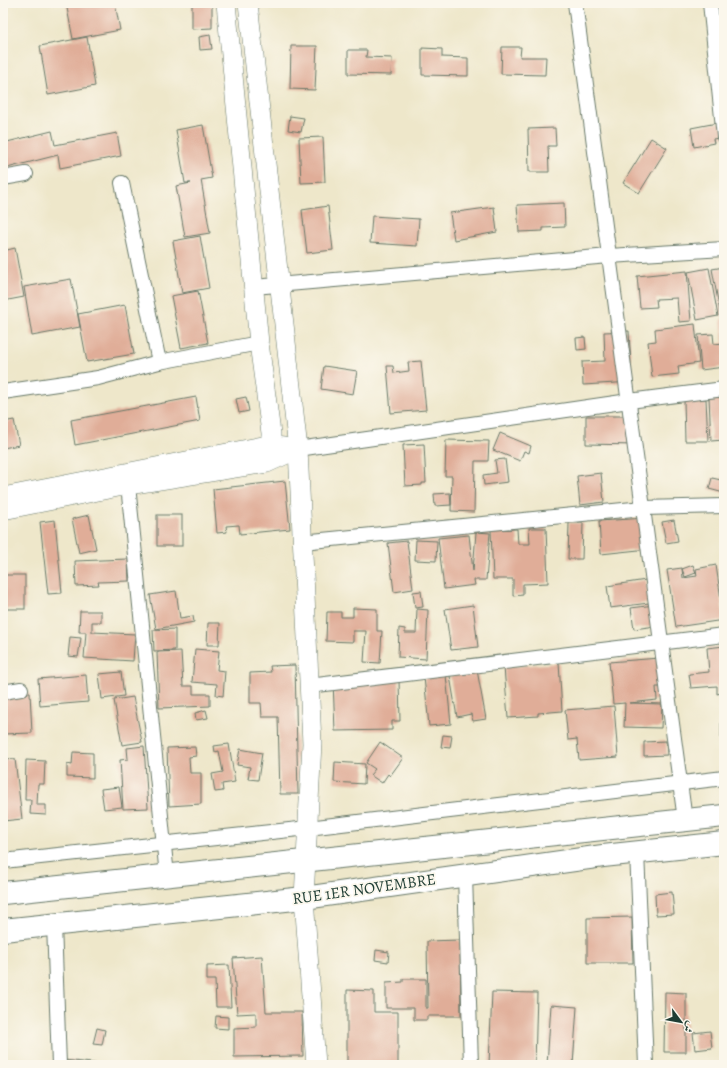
<svg xmlns="http://www.w3.org/2000/svg" width="727" height="1068" font-family="Alegreya,Amiri,serif">
<style>
.building{fill:#e0ad98}
.lines{fill:none;stroke-linecap:round;stroke-linejoin:round}
.street-casing{stroke:#677868;stroke-width:16}
.secondary-casing{stroke:#677868;stroke-width:20}
.primary-casing{stroke:#677868;stroke-width:24}
.street{stroke:#fff;stroke-width:14}
.secondary{stroke:#fff;stroke-width:19}
.primary{stroke:#fff;stroke-width:22}
.labels{text-anchor:middle;dominant-baseline:central;stroke-width:3.5;stroke-linejoin:round;paint-order:stroke}
.street-label{font-size:16px;fill:#1f3d34;stroke:#fbf7ec}
</style>
<rect width="100%" height="100%" fill="#fbf7ec"/>
<filter id="ink" filterUnits="userSpaceOnUse"><feTurbulence type="fractalNoise" baseFrequency=".025" numOctaves="2"/><feDisplacementMap in="SourceGraphic" scale="8" xChannelSelector="R" yChannelSelector="G"/><feConvolveMatrix kernelMatrix="1 2 1 2 8 2 1 2 1" color-interpolation-filters="sRGB"/></filter>
<filter id="wash" filterUnits="userSpaceOnUse"><feTurbulence type="fractalNoise" baseFrequency=".012" numOctaves="4" result="noise"/><feDisplacementMap in="SourceGraphic" scale="16" xChannelSelector="R" yChannelSelector="G"/><feGaussianBlur stdDeviation="0.9" result="paint"/><feColorMatrix in="noise" values="0 0 0 0 0 0 0 0 0 0 0 0 0 0 0 0 0 1.4 0 .05"/><feComposite in="paint" operator="in"/></filter>
<g filter="url(#wash)">
<rect width="100%" height="100%" fill="#eee7ca"/>
<g id="blocks">
<g class="building">
<polygon points="66,3 115,3 120,30 73,39"/>
<polygon points="192,3 212,3 212,28 192,29"/>
<polygon points="210,35 212,49 200,50 199,37"/>
<polygon points="87,37 95,86 48,95 40,46"/>
<polygon points="291,46 317,46 315,90 290,89"/>
<polygon points="502,47 521,47 520,57 546,57 545,75 501,74"/>
<polygon points="422,48 442,49 442,57 468,58 468,76 422,75"/>
<polygon points="348,50 367,50 366,57 392,58 391,75 348,74"/>
<polygon points="290,116 304,118 301,132 288,130"/>
<polygon points="722,122 724,137 713,139 714,143 694,147 691,128"/>
<polygon points="203,125 212,178 201,180 210,233 185,237 176,186 191,183 185,183 176,130"/>
<polygon points="555,128 556,146 548,146 549,172 529,172 528,129"/>
<polygon points="52,131 55,145 117,133 121,156 60,168 58,155 3,169 3,143"/>
<polygon points="323,137 325,182 301,183 299,138"/>
<polygon points="651,138 667,148 639,193 623,183"/>
<polygon points="564,203 565,227 543,228 543,231 519,232 517,205"/>
<polygon points="328,206 333,250 307,253 302,210"/>
<polygon points="494,207 497,232 454,240 450,213"/>
<polygon points="372,216 419,219 417,246 370,243"/>
<polygon points="200,236 209,288 182,293 173,241"/>
<polygon points="15,248 24,297 3,301 3,251"/>
<polygon points="724,267 724,316 721,317 712,269"/>
<polygon points="709,268 718,316 697,320 688,272"/>
<polygon points="687,271 691,321 679,322 677,298 656,299 657,307 640,308 637,276"/>
<polygon points="71,279 80,327 32,336 24,287"/>
<polygon points="198,291 208,343 181,348 171,296"/>
<polygon points="125,305 134,354 87,362 78,314"/>
<polygon points="721,319 724,319 724,367 701,370 698,335 713,334 714,344 723,343"/>
<polygon points="695,324 699,363 678,366 679,374 652,377 648,342 656,341 655,329"/>
<polygon points="629,331 632,382 583,385 582,362 605,361 604,332"/>
<polygon points="585,337 586,349 577,350 576,338"/>
<polygon points="421,361 426,410 391,413 387,366 393,366 394,373 409,371 408,362"/>
<polygon points="324,366 357,371 353,394 321,389"/>
<polygon points="196,397 200,421 75,445 71,420"/>
<polygon points="246,397 249,411 239,413 236,399"/>
<polygon points="724,397 724,440 711,441 709,398"/>
<polygon points="706,399 708,441 685,441 684,400"/>
<polygon points="586,416 637,416 636,445 586,444"/>
<polygon points="14,420 19,445 3,448 3,422"/>
<polygon points="500,433 531,446 529,453 524,451 520,461 493,450"/>
<polygon points="446,440 489,441 488,461 475,461 474,512 451,511 452,476 445,476"/>
<polygon points="424,444 426,483 422,483 422,485 405,486 403,445"/>
<polygon points="505,459 508,482 484,485 483,475 497,473 495,460"/>
<polygon points="601,473 604,502 580,505 577,476"/>
<polygon points="722,477 724,478 724,493 709,489 712,478 721,480"/>
<polygon points="285,481 290,529 240,534 239,525 226,526 227,532 217,533 213,489"/>
<polygon points="450,493 451,505 435,506 434,494"/>
<polygon points="89,515 96,549 79,553 72,519"/>
<rect x="157" y="515" width="25" height="31"/>
<polygon points="646,518 648,549 601,554 599,521"/>
<polygon points="55,520 62,593 48,594 40,522"/>
<polygon points="674,520 678,541 666,543 662,522"/>
<polygon points="569,523 583,523 582,559 568,559"/>
<polygon points="529,528 546,528 548,583 523,584 523,595 513,596 513,579 493,579 491,530 517,529 518,544 530,544"/>
<polygon points="476,532 490,533 486,580 474,580 475,585 444,589 438,538 469,535 473,571"/>
<polygon points="416,540 437,541 436,561 415,560"/>
<polygon points="407,541 413,589 394,592 388,543"/>
<polygon points="128,559 129,581 98,582 99,585 76,586 75,561"/>
<polygon points="693,565 696,573 685,577 682,569"/>
<polygon points="716,565 724,620 676,627 667,570 682,568 683,578 697,576 696,569"/>
<rect x="3" y="575" width="22" height="34"/>
<polygon points="646,580 649,603 610,608 607,586"/>
<polygon points="176,591 180,618 193,616 194,622 156,629 150,595"/>
<polygon points="421,591 423,607 415,608 413,592"/>
<polygon points="473,605 478,647 451,650 445,609"/>
<polygon points="654,605 656,626 634,629 631,608"/>
<polygon points="353,608 377,609 377,631 382,631 380,663 364,662 366,631 353,631 353,642 326,641 327,612 341,612 341,617 353,617"/>
<polygon points="417,609 428,610 426,659 398,657 399,628 405,629 405,633 416,633"/>
<polygon points="80,611 101,611 101,622 92,622 92,632 135,634 133,661 84,658 86,632 79,632"/>
<polygon points="208,623 220,623 219,645 207,645"/>
<polygon points="175,629 175,650 154,651 153,630"/>
<polygon points="70,637 81,638 78,657 68,656"/>
<polygon points="724,646 724,743 721,743 721,693 717,694 717,686 691,688 689,674 709,672 707,648"/>
<polygon points="195,649 219,651 217,670 225,671 223,696 216,695 217,684 192,682"/>
<polygon points="181,651 183,686 193,686 193,694 210,694 210,706 159,708 157,652"/>
<polygon points="659,658 661,687 656,687 657,700 630,703 662,704 661,728 624,727 625,703 613,704 609,662"/>
<polygon points="559,663 562,711 538,713 538,716 508,718 504,667"/>
<polygon points="295,665 298,794 280,794 278,717 262,717 261,703 250,703 250,673 271,672 270,666"/>
<polygon points="477,670 486,719 473,721 471,714 457,717 450,676"/>
<polygon points="121,672 124,696 102,699 99,674"/>
<polygon points="86,675 88,702 40,706 38,679"/>
<polygon points="446,675 451,724 429,726 424,677"/>
<polygon points="399,679 400,721 392,721 392,730 335,731 333,681"/>
<polygon points="30,693 32,733 3,734 3,695"/>
<polygon points="133,697 142,742 122,745 114,700"/>
<polygon points="614,706 618,757 579,760 577,739 568,740 565,710"/>
<polygon points="206,710 208,718 196,720 195,713"/>
<polygon points="443,735 452,736 450,748 441,747"/>
<polygon points="666,741 667,755 644,756 644,742"/>
<polygon points="380,742 403,758 390,776 388,774 382,783 370,775 375,769 366,763"/>
<polygon points="229,744 235,782 222,784 223,791 215,792 212,774 223,772 219,751 215,752 214,746"/>
<polygon points="144,746 148,808 123,809 120,760 128,759 127,748"/>
<polygon points="195,747 196,756 189,757 190,773 201,773 201,804 169,806 167,748"/>
<polygon points="240,749 262,753 258,780 248,779 250,767 237,765"/>
<polygon points="73,752 93,753 93,778 67,777 67,764 72,765"/>
<polygon points="15,759 22,819 3,821 3,760"/>
<polygon points="26,760 45,761 44,784 38,784 37,805 46,805 46,815 30,814 31,800 25,800"/>
<polygon points="335,762 365,764 364,784 334,782"/>
<polygon points="119,787 122,807 104,809 101,789"/>
<polygon points="672,892 674,914 656,915 655,894"/>
<polygon points="632,917 633,963 587,963 587,918"/>
<polygon points="460,940 461,1016 427,1016 427,1020 414,1020 414,1008 386,1008 386,983 403,982 403,979 426,979 426,1008 428,1008 427,941"/>
<polygon points="376,950 389,952 388,962 375,960"/>
<polygon points="262,956 266,1012 302,1012 303,1056 234,1057 234,1028 256,1027 256,1013 237,1014 233,958"/>
<polygon points="229,965 231,1007 216,1007 215,980 207,980 207,966"/>
<polygon points="347,990 374,991 374,1012 398,1012 398,1065 347,1065"/>
<polygon points="492,992 537,993 535,1065 489,1065"/>
<polygon points="665,992 686,993 686,1052 664,1052"/>
<polygon points="551,1005 577,1007 573,1065 547,1065"/>
<polygon points="216,1016 228,1017 228,1029 215,1028"/>
<polygon points="97,1028 105,1030 102,1045 93,1044"/>
<polygon points="710,1031 712,1048 695,1050 693,1033"/>
<polygon points="64,1060 101,1064 101,1065 64,1065"/>
</g>
</g>
</g>
<g filter="url(#ink)">
<use href="#blocks" fill-opacity="0" stroke="#677868" stroke-width="1"/>
<g class="lines">
<defs>
<g id="street">
<polyline points="575,3 685,820"/>
<polyline points="710,3 724,137"/>
<polyline points="3,178 26,174"/>
<polyline points="122,183 159,362"/>
<polyline points="254,287 609,256 724,249"/>
<polyline points="3,392 98,378 159,362 259,343"/>
<polyline points="298,449 629,401 724,389"/>
<polyline points="128,485 167,876"/>
<polyline points="302,542 643,508 724,506"/>
<polyline points="309,686 724,635"/>
<polyline points="3,692 21,689"/>
<polyline points="637,852 646,1065"/>
<polyline points="3,861 308,828 724,778"/>
<polyline points="465,875 471,1065"/>
<polyline points="54,924 59,1065"/>
</g>
<g id="secondary">
<polyline points="226,3 259,343 271,433 271,457"/>
<polyline points="248,3 298,449 312,743 304,898 316,1065"/>
<polyline points="3,497 268,445 298,449 267,463 128,485 3,510"/>
</g>
<g id="primary">
<polyline points="3,893 724,816"/>
<polyline points="3,930 304,898 603,856 724,843"/>
</g>
</defs>
<use href="#street" class="street-casing"/>
<use href="#secondary" class="secondary-casing"/>
<use href="#primary" class="primary-casing"/>
<use href="#street" class="street"/>
<use href="#secondary" class="secondary"/>
<use href="#primary" class="primary"/>
</g>
</g>
<g class="labels">
<g class="street-label">
<text transform="translate(364 889) rotate(-8)">RUE 1ER NOVEMBRE</text>
</g>
</g>
<rect width="727" height="1068" fill="none" stroke="#fbf7ec" stroke-width="16"/>
<g transform="translate(681 1022) rotate(122)" stroke="#fbf7ec" stroke-width="3" paint-order="stroke">
<path d="M0-3L7 15L0 10L-7 15Z" fill="#1f3d34"/>
<text y="-6" font-size="11" font-weight="bold" text-anchor="middle" fill="#1f3d34">ش</text>
</g>
</svg>
